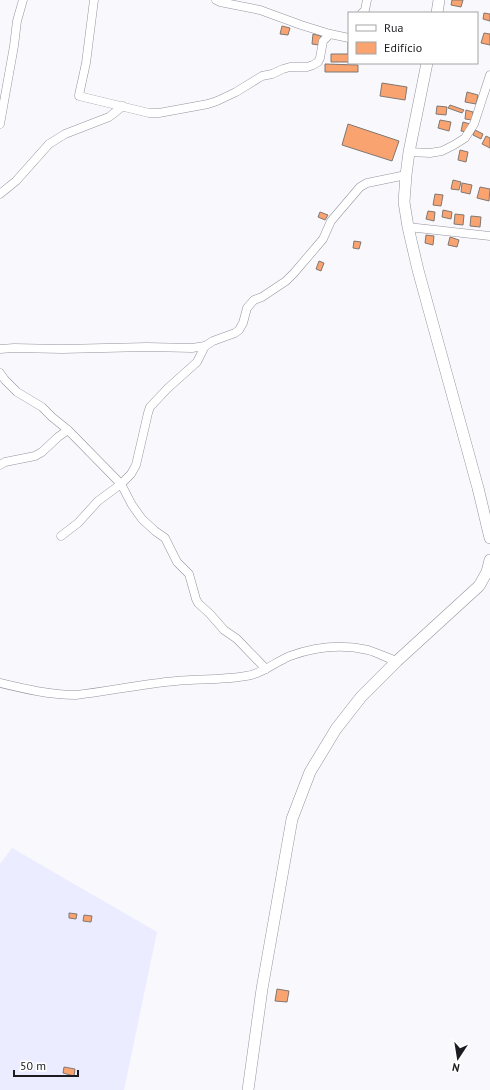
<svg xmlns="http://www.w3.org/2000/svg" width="490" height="1090" font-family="'PT Sans',sans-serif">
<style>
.built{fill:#ebecff}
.building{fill:#f9a470;stroke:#817771}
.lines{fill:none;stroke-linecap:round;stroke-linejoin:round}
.minor-casing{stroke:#94949f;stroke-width:9}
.secondary-casing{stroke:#94949f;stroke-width:12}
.minor{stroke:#fff;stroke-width:8}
.secondary{stroke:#fff;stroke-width:11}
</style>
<rect width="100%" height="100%" fill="#f8f8fd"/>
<polygon class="built" points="12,848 157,932 124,1090 0,1090 0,864"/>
<g class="building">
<polygon points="452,0 463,0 461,7 451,5"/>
<polygon points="484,13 490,14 490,21 483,19"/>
<polygon points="282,26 290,28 288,35 280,34"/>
<polygon points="484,33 490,34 490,45 481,43"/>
<polygon points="313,34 321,36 319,45 312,44"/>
<polygon points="348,40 349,40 349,62 331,62 331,54 348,54"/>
<polygon points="325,64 358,65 358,72 325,72"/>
<polygon points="382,83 407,87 405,100 380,96"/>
<polygon points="467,92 478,95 476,104 465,102"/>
<polygon points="450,105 464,110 462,113 448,108"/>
<polygon points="437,106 447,107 446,115 436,114"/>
<polygon points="466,110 473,112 472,120 465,119"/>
<polygon points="440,120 451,122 449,131 438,128"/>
<polygon points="463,122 470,124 468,132 461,131"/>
<polygon points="348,124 399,141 392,161 342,145"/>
<polygon points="475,130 483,134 481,139 473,135"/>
<polygon points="486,136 490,138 490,148 482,144"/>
<polygon points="460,150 468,152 466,162 458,160"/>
<polygon points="453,180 461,182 459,190 451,189"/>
<polygon points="462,183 472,185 470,194 461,192"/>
<polygon points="480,187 490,189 489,201 477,198"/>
<polygon points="435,194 443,195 441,206 433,205"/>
<polygon points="443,210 452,212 451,219 442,217"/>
<polygon points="428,211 435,212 434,221 426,219"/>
<polygon points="320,212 328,215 325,220 318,217"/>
<polygon points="455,214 464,215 463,225 454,224"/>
<polygon points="471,216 481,217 480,227 470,226"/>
<polygon points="426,235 434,236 433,245 425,243"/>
<polygon points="450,237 459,240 457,247 448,245"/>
<polygon points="354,241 361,242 359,249 353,248"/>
<polygon points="319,261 324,263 321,271 316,269"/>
<polygon points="69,913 77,914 76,919 69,918"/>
<polygon points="84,915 92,916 91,922 83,921"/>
<polygon points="277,989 289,991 287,1002 275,1001"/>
<polygon points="64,1067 75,1069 74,1076 63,1073"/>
</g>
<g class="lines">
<defs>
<g id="minor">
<polyline points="94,0 86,63 79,95 79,96 149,113 159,113 208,104 217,101 236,92 262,76 272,74 283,69 290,67 307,67 313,65 318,62 320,58 323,41 330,34"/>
<polyline points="216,0 220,2 260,10 301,25 330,34 349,38"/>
<polyline points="362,13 365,10 367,0"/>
<polyline points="0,124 14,46 17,21 23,0"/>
<polyline points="409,152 430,153 442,151 454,145 465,138 474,124 490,75"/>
<polyline points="0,194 16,181 49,144 65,134 109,117 123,106"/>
<polyline points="408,227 490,236"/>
<polyline points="0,349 14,348 62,349 147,347 192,348 205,346"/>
<polyline points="0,373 5,380 17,392 42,407 52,417 68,430 121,484 132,505 142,519 155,531 165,538 177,562 189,574 196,599 198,603 210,614 224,630 237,639 266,669"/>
<polyline points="0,465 5,462 35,456 42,452 58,437 68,430"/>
<polyline points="61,536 78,523 98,501 121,484 131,474 136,465 148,413 150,407 168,388 197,362 205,346 213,341 235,333 239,330 243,323 247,308 254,300 262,297 286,281 294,273 323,239 331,221 360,187 367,183 406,175"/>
<path d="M0,683C25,689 50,695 76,695C110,691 142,684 176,681C199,679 223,680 246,676C262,674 275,662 290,656C315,647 342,644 368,650C378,653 387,658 397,661"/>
</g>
<g id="secondary">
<polyline points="437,13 439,0"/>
<polyline points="427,63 409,152 406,175 404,202 408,227 418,270 478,488 490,538"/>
<polyline points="248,1090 262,989 292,819 310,772 336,729 361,697 397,661 479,586 487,572 490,560"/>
</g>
</defs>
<use href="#minor" class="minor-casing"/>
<use href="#secondary" class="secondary-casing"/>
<use href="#minor" class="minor"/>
<use href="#secondary" class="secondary"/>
</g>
<rect x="348" y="12" width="130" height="52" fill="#ffffff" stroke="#a4a4a6"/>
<rect x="356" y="25" width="20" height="6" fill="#ffffff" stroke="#a4a4a6"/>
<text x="384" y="32" font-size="12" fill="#1c1c20">Rua</text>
<rect x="356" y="42" width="20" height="12" fill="#f9a470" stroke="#a4a4a6"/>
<text x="384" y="52" font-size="12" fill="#1c1c20">Edifício</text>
<g transform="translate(458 1058) rotate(192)" stroke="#ffffff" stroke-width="3" paint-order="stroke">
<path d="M0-3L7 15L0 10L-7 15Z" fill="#1c1c20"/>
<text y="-6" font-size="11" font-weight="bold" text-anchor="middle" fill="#1c1c20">N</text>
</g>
<path d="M14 1070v6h64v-6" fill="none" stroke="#1c1c20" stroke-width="2"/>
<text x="20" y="1070" font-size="12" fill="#1c1c20" stroke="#ffffff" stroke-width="3" paint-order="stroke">50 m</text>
</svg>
